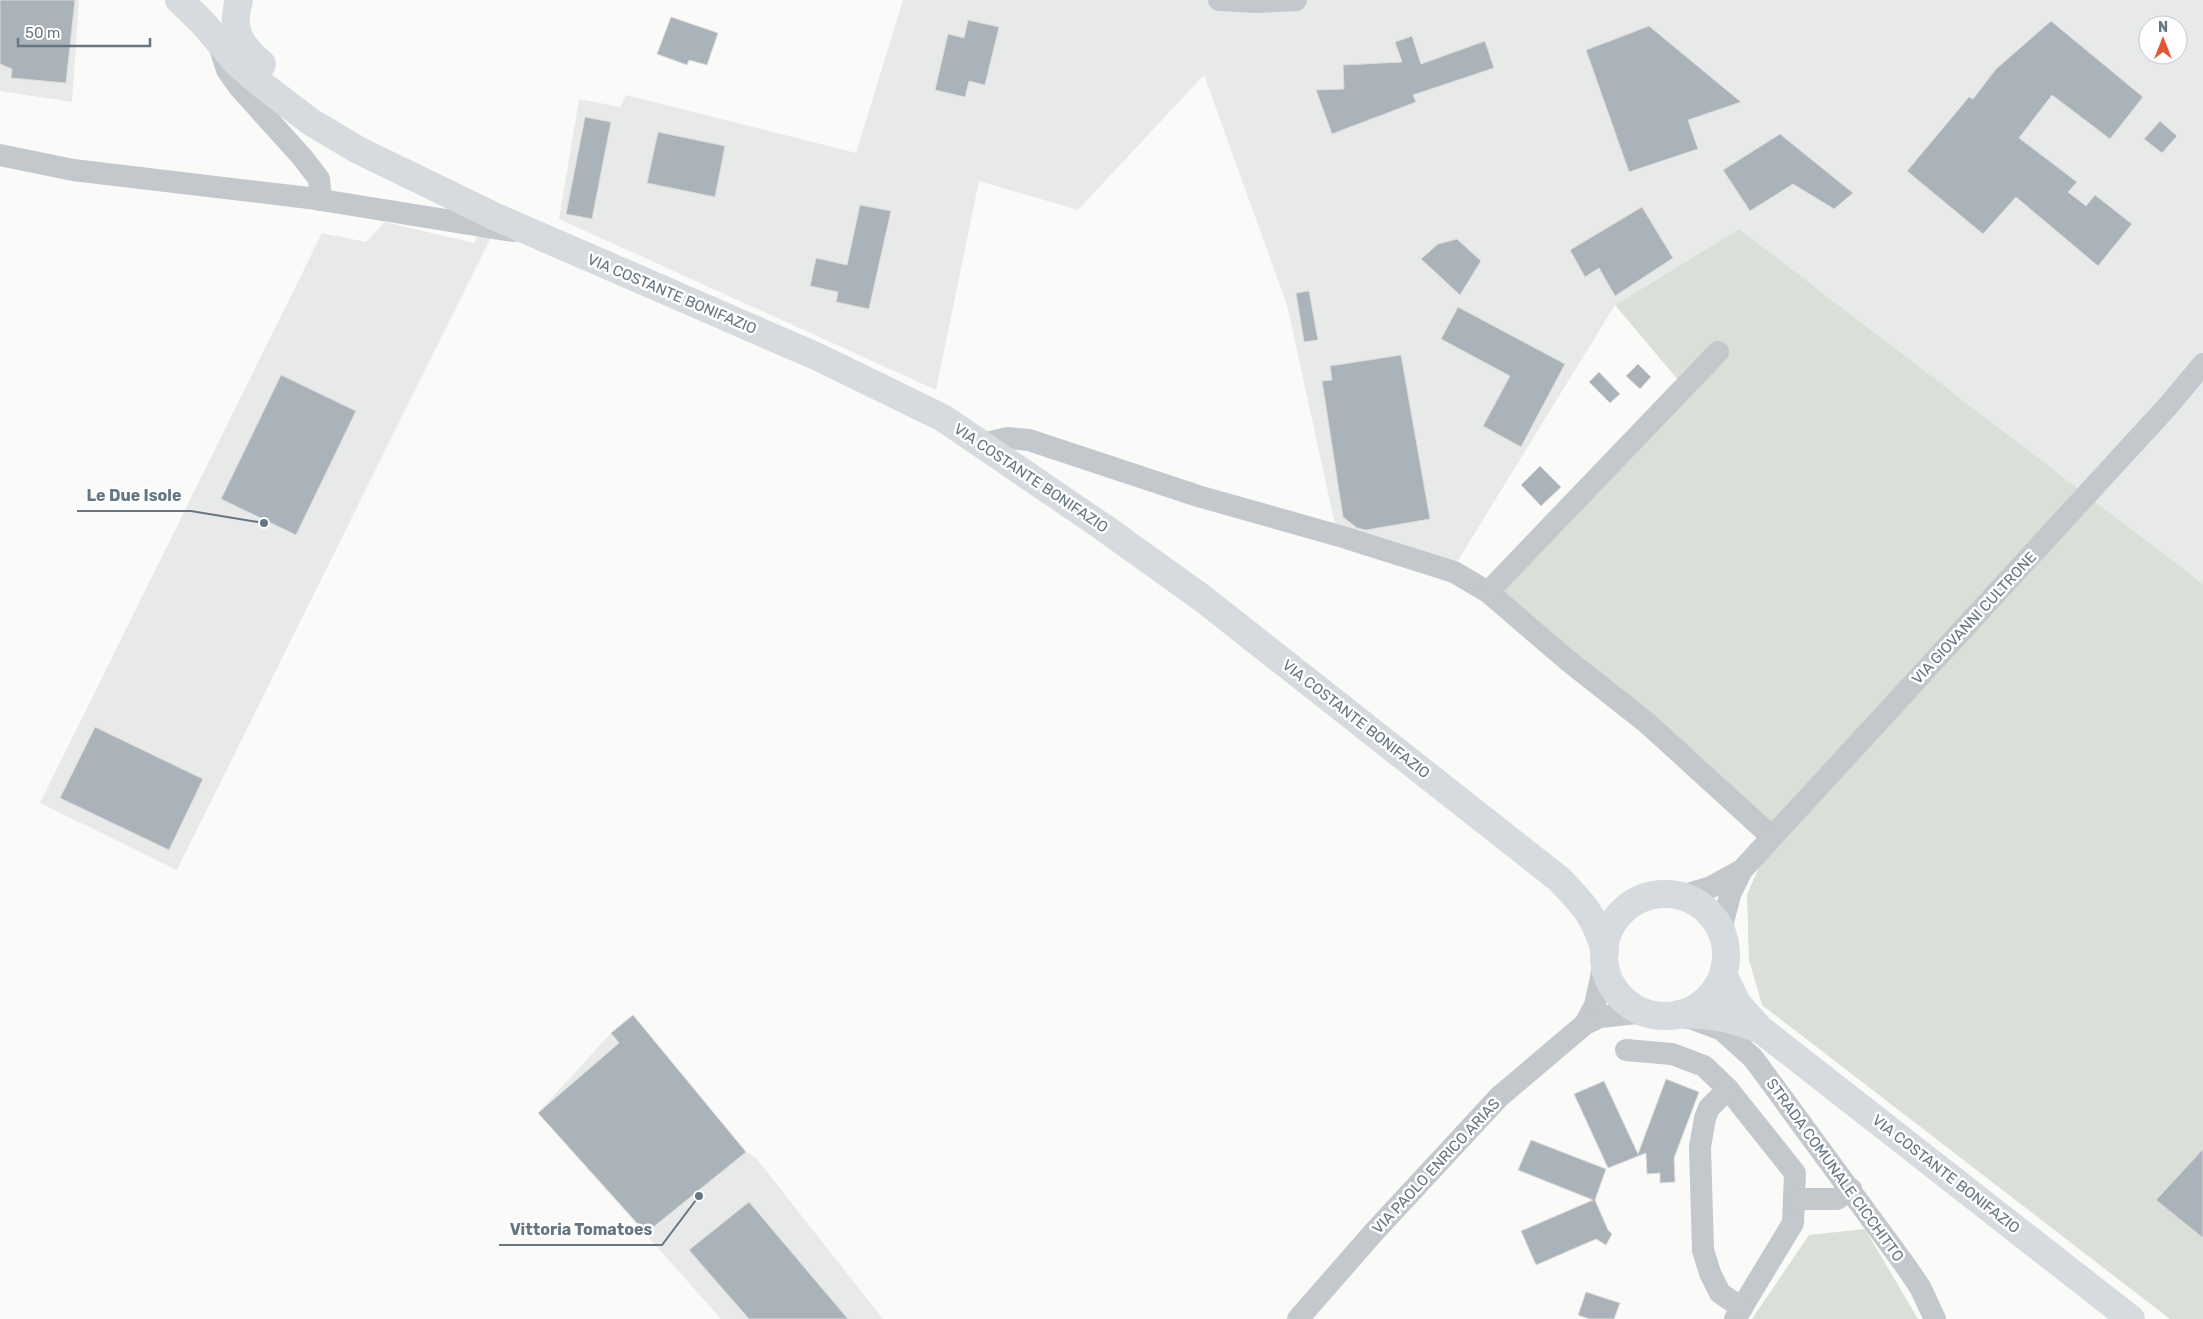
<svg xmlns="http://www.w3.org/2000/svg" width="2203" height="1319" font-family="Rubik,sans-serif">
<style>
.built{fill:#e8e9e9;fill-rule:evenodd}
.green{fill:#dadfd7}
.building{fill:#aab3b9;stroke:#dcdcda}
.lines{fill:none;stroke-linecap:round;stroke-linejoin:round}
.minor{stroke:#c3c8cc;stroke-width:22}
.major{stroke:#d6dbdf;stroke-width:28}
.labels{text-anchor:middle;dominant-baseline:central;stroke-width:5;stroke-linejoin:round;paint-order:stroke}
.street-label{font-size:15px;fill:#657683;stroke:#fff}
.leader{fill:none;stroke:#657683;stroke-width:2}
.callout-dot{fill:#657683;stroke:#fff;stroke-width:2}
.callout-label{font-size:16px;text-anchor:middle;font-weight:bold;fill:#657683;stroke:#fff;stroke-width:5;stroke-linejoin:round;paint-order:stroke}
</style>
<rect width="100%" height="100%" fill="#fafaf8"/>
<g class="built">
<polygon points="0,0 79,0 72,102 0,91"/>
<path d="M903,0H2203V584L1739,229L1615,305L1454,567L1336,529L1287,305L1204,75L1078,210L979,181L936,390L559,219L579,99L620,107L626,95L856,153ZM2148,25H2178V55H2148Z"/>
<polygon points="385,222 474,243 479,233 490,239 177,870 40,803 322,233 366,242"/>
<polygon points="633,1015 746,1152 756,1158 883,1319 721,1319 538,1113 611,1033"/>
</g>
<g class="green">
<polygon points="1739,229 2203,584 2203,1319 2170,1319 1762,1005 1749,960 1747,895 1772,837 1488,592 1684,387 1615,305"/>
<polygon points="1865,1229 1918,1319 1752,1319 1809,1235"/>
</g>
<g class="building">
<polygon points="0,0 75,0 66,83 11,78 12,69 0,64"/>
<polygon points="671,17 718,33 707,65 689,60 687,65 657,54"/>
<polygon points="968,20 999,27 985,85 969,81 965,97 935,90 948,34 964,38"/>
<polygon points="2051,21 2143,97 2110,139 2052,95 2019,138 2077,182 2068,192 2086,206 2095,195 2132,224 2098,266 2016,197 1983,234 1907,171 1969,97 1973,99 1996,69"/>
<polygon points="1649,26 1741,102 1688,120 1698,149 1629,172 1586,50"/>
<polygon points="1412,36 1421,64 1485,41 1494,68 1413,95 1416,102 1332,134 1316,90 1344,89 1343,65 1402,62 1395,42"/>
<polygon points="585,117 611,122 592,219 566,214"/>
<polygon points="2160,121 2177,136 2162,153 2144,139"/>
<polygon points="658,132 725,146 715,197 647,183"/>
<polygon points="1780,134 1853,193 1834,209 1793,184 1750,211 1723,170"/>
<polygon points="860,205 891,211 869,309 836,302 838,292 810,286 816,258 847,265"/>
<polygon points="1642,207 1673,258 1615,296 1599,268 1585,277 1570,250"/>
<polygon points="1457,239 1481,261 1460,295 1421,259 1438,244"/>
<polygon points="1309,291 1318,340 1304,342 1296,293"/>
<polygon points="1458,307 1565,364 1521,447 1483,426 1510,376 1441,339"/>
<polygon points="1401,355 1430,519 1366,530 1357,528 1343,517 1322,381 1332,380 1330,366"/>
<polygon points="1638,364 1651,377 1640,389 1626,376"/>
<polygon points="1599,372 1620,394 1610,403 1589,382"/>
<polygon points="281,375 356,411 296,535 221,499"/>
<polygon points="1540,466 1561,487 1541,506 1521,485"/>
<polygon points="95,727 203,779 169,850 60,798"/>
<polygon points="633,1015 746,1152 646,1233 538,1113 619,1043 611,1033"/>
<polygon points="1666,1079 1699,1092 1674,1158 1675,1182 1660,1183 1660,1173 1647,1174 1646,1153 1608,1168 1574,1094 1604,1081 1638,1154"/>
<polygon points="1531,1140 1606,1169 1595,1200 1608,1230 1612,1234 1606,1245 1596,1239 1536,1265 1521,1231 1593,1200 1518,1170"/>
<polygon points="2203,1149 2203,1238 2156,1200"/>
<polygon points="749,1202 848,1319 749,1319 689,1250"/>
<polygon points="1586,1292 1620,1303 1614,1319 1589,1319 1578,1315"/>
</g>
<g class="lines">
<g class="minor">
<polyline points="1219,0 1256,2 1296,0"/>
<polyline points="220,48 227,70 239,87 302,157 319,179 321,200"/>
<polyline points="0,155 73,170 309,198 513,231"/>
<polyline points="982,444 1008,438 1029,440 1198,496 1343,537 1454,572 1488,592 1566,659 1647,723 1772,837"/>
<polyline points="1488,592 1718,352"/>
<polyline points="1681,896 1711,887 1742,870 2168,406 2203,364"/>
<polyline points="1721,929 1731,892 1742,870"/>
<polyline points="1712,995 1715,1015 1722,1029"/>
<polyline points="1662,1015 1690,1018 1722,1030 1753,1058 1905,1265 1920,1287 1935,1319"/>
<polyline points="1585,1024 1595,1005 1605,959"/>
<polyline points="1626,1050 1672,1054 1704,1066 1728,1089 1795,1173 1793,1223 1735,1319"/>
<polyline points="1728,1089 1709,1108 1705,1118 1700,1147 1703,1250 1710,1273 1720,1293 1742,1308"/>
<polyline points="1794,1199 1837,1199 1851,1189"/>
<polyline points="1298,1319 1374,1232 1499,1097 1585,1024 1600,1017 1646,1012"/>
</g>
<g class="major">
<path d="M179,0L202,22L236,62L260,83L311,122L358,150L496,217L818,357L943,418L1103,527L1202,598L1559,879C1584,905 1595,916 1605,952"/>
<path d="M239,0C230,30 240,45 262,64"/>
<circle cx="1665" cy="955" r="61"/>
<polyline points="1723,974 1737,1003 1760,1029 2131,1319"/>
<path d="M1679,1014C1708,1013 1732,1018 1759,1029"/>
</g>
</g>
<g class="labels">
<g class="street-label">
<text transform="translate(672 294) rotate(23)">VIA COSTANTE BONIFAZIO</text>
<text transform="translate(1031 478) rotate(34)">VIA COSTANTE BONIFAZIO</text>
<text transform="translate(1974 618) rotate(-47)">VIA GIOVANNI CULTRONE</text>
<text transform="translate(1356 719) rotate(38)">VIA COSTANTE BONIFAZIO</text>
<text transform="translate(1436 1166) rotate(-47)">VIA PAOLO ENRICO ARIAS</text>
<text transform="translate(1835 1170) rotate(54)">STRADA COMUNALE CICCHITTO</text>
<text transform="translate(1946 1174) rotate(38)">VIA COSTANTE BONIFAZIO</text>
</g>
</g>
<path class="leader" d="M264 523L191 511H77M699 1196L662 1245H499"/>
<g class="callout-dot">
<circle cx="264" cy="523" r="5"/>
<circle cx="699" cy="1196" r="5"/>
</g>
<g class="callout-label">
<text x="134" y="501">Le Due Isole</text>
<text x="581" y="1235">Vittoria Tomatoes</text>
</g>
<g transform="translate(2163 40)"><circle r="24" fill="#ffffff" stroke="#c1c8cd"/>
<path d="M0-4L9 19L0 12L-9 19Z" fill="#e4572e"/>
<text y="-8" font-size="14" font-weight="bold" text-anchor="middle" fill="#657683">N</text>
</g>
<path d="M18 38v8h132v-8" fill="none" stroke="#657683" stroke-width="2.5"/>
<text x="25" y="38" font-size="15" fill="#657683" stroke="#ffffff" stroke-width="4" paint-order="stroke">50 m</text>
</svg>
